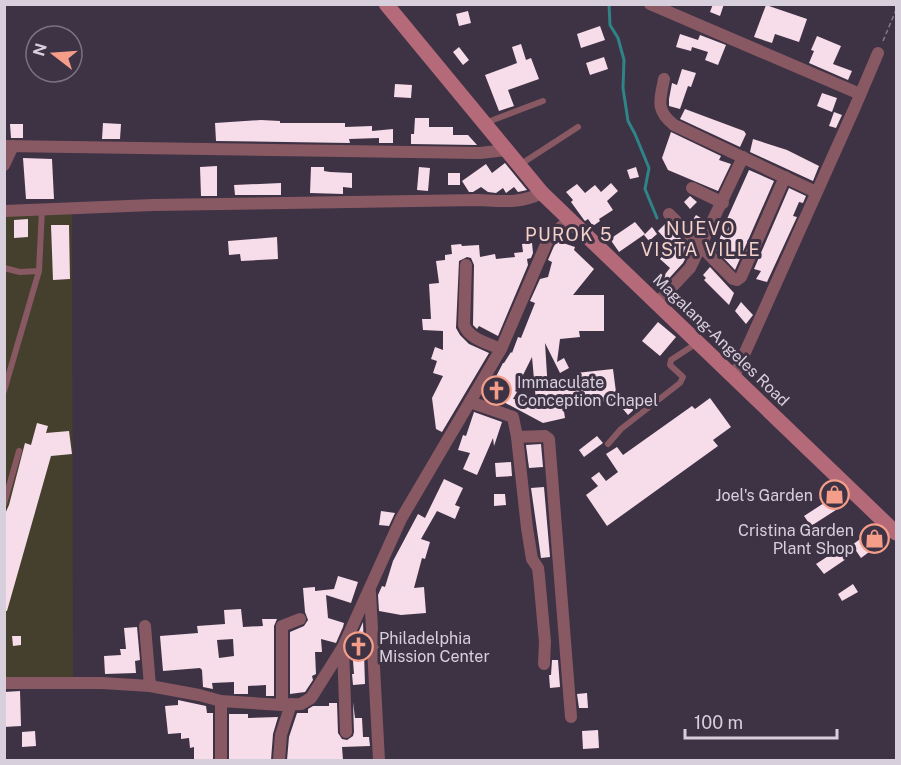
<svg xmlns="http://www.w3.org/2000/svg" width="901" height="765" font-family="'Public Sans',sans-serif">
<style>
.industrial{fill:#453f2d}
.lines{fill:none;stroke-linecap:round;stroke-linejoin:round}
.stream{stroke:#2e8487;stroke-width:3}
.building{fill:#f7dcea;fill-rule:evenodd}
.path{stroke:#847b8a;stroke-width:1.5;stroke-dasharray:4.5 3;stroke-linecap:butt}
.service{stroke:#885962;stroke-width:6}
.minor{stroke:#885962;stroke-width:12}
.secondary{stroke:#b46a79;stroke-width:15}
.labels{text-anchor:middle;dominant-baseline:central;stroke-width:6;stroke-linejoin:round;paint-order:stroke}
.street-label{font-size:16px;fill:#d7d0dc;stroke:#3e3245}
.poi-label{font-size:16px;fill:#d7d0dc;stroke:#3e3245;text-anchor:start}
.neighbourhood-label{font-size:18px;letter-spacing:1.5px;fill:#f5d3cb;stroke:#3e3245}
</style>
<rect width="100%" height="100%" fill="#3e3245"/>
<polygon class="industrial" points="72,211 73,677 5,679 4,214"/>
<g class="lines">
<polyline class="stream" points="609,4 610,25 618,38 624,60 623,88 628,121 635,134 649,168 645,189 657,218"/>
</g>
<g class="building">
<polygon points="713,4 724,4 720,16 710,12"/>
<polygon points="766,5 807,19 799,42 775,34 772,43 754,37"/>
<polygon points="468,11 471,23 459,26 456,14"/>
<polygon points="600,26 605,40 581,48 577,34"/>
<polygon points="680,34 698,40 700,35 726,45 718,65 705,60 708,52 692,47 691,51 676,47"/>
<polygon points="817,36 841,46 833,64 852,71 848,80 809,63 814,51 811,50"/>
<polygon points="521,44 526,60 531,58 539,79 508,90 514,106 499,111 485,75 517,63 512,47"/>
<polygon points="459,47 469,60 463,65 453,52"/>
<polygon points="604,57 608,69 590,75 586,63"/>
<polygon points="682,69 696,73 691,87 688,86 680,109 669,106 669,99 672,83 677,85"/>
<polygon points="395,84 412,85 411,98 394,97"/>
<polygon points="822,93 837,98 832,112 817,106"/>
<polygon points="685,109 744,131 746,134 740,147 680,119"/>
<polygon points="834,112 842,115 836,128 829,126"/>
<polygon points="415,118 429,118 429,127 453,127 453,135 468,135 477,145 411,144 411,134 414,134"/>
<polygon points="261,120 280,121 280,123 345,123 345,127 372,126 372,131 393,129 393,143 379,143 379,138 349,139 350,143 216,141 215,123"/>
<polygon points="103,123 121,124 120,139 102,139"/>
<polygon points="10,124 23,124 23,138 11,138"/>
<polygon points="671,132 721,156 719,160 731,164 718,191 668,170 662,158"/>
<polygon points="753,139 787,150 819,166 813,181 750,152"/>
<polygon points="23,158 52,159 54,199 26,199"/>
<polygon points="505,163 527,190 518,192 514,187 506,193 503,188 496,193 488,192 481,187 473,192 469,192 462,181 486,164 492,173"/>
<polygon points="217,166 217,196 201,196 200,167"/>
<polygon points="311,167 324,167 324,171 330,172 352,173 352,188 343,187 343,194 310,193"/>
<polygon points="419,167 430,168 428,191 417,190"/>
<polygon points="636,167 639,177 630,179 627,170"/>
<polygon points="749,170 774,181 735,270 716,250 721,235 725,236 731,221 727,219"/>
<rect x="448" y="173" width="12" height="12"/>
<polygon points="281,183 281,195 235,195 234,185"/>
<polygon points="611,183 618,191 607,201 613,210 599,219 600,221 593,226 588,219 585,221 584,220 571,202 573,200 566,192 577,184 585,193 595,185 601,192"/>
<polygon points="789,188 806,196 803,203 799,202 793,216 797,217 767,282 756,279 761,271 754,269"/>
<polygon points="690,196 697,202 690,209 684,202"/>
<polygon points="696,215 704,220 698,232 690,224"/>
<polygon points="28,219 28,237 14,238 14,220"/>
<polygon points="635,222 645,234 619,252 610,239"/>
<polygon points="665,224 691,248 683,263 663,285 659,282 670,268 660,259 671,245 658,231"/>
<polygon points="51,225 69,225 70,279 53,280"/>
<polygon points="652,227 657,234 649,241 644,235"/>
<polygon points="277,237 278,259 241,261 240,254 229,255 228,241"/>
<path d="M562,237L563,243L575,247L574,250L594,269L573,295H604V331H579L580,337L560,339L557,362L564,358L569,368L560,373L545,343L548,391L578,389L576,373L613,369L617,400L563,405L565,418L543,423L498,399L497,403L485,398L503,363H504L511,352L512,353L518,337L521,338L535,303L530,301L540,279L548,277L552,262L548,260L554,246ZM532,357L536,401L513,399L517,392L515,391Z"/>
<polygon points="532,243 533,253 531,258 527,259 528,265 498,336 479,326 477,329 473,325 474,265 471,258 467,257 459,261 456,328 460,335 469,344 489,353 442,432 436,429 432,398 443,376 433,373 437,361 431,359 435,347 443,350 443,331 423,330 422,319 431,319 429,284 439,283 436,261 445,260 445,255 452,254 451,245 461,244 462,246 479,245 480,257 495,254 496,259 515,257 514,253 523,252 522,244"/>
<polygon points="710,267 734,293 729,305 704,280 706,278 703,275"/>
<polygon points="741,302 753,315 746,324 735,311"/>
<polygon points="658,322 676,337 660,356 642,341"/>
<polygon points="710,398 731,427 713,440 718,446 607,526 586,495 598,486 591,478 599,472 606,481 618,472 606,454 617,447 623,455 692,406 695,409"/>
<polygon points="633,400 639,405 628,415 623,409"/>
<polygon points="474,412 502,422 494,446 493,438 477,475 463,469 470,453 458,450 463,435 466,436"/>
<polygon points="37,423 48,426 46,433 69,431 72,454 51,456 7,611 4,611 4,516 9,505 25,443 31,445"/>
<polygon points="597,436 603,443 584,457 579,450"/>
<polygon points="541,444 543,467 529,468 526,445"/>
<polygon points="511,462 512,476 496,477 495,463"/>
<polygon points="444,479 463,488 455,505 460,507 455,519 437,511 421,539 430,542 425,559 422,558 414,588 424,587 426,613 401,615 379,611 378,595 382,586 385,587 393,561 418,514 425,518"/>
<polygon points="544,487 550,557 541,558 531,488"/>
<polygon points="830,493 839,508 811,526 804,516 824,503 821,499"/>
<polygon points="494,494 505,494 506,505 494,506"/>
<polygon points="381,511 395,513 389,526 379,525"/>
<polygon points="867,534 877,546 861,558 852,545"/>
<polygon points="839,549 846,559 824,574 816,564"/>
<polygon points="338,576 358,582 351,603 326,595 328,618 344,623 343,627 336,643 321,639 322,652 315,652 316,674 312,676 313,680 305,692 290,694 290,632 304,626 308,620 305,612 303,588 315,587 315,591 334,589"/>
<polygon points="853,584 858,592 842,601 838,594"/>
<path d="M241,609L243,627L263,626L262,619H277L274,626V696H266V685L248,686V694H234V682L212,683L213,689L203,687L202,670L200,668L163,671L160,636L198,633L197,626L225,624L224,610ZM233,639L234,656L219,658L217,640Z"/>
<polygon points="363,622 365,684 353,685 352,674 354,674 352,647"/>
<polygon points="137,627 140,660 135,661 136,673 105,674 104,656 121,655 120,649 126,649 124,628"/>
<polygon points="12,636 21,636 21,645 13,646"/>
<polygon points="552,660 558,660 560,687 550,688 549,675 551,675"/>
<polygon points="20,691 21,726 4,727 4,692"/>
<polygon points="587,693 588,708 579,708 577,694"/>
<polygon points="178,700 206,706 207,713 213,713 213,760 194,760 194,747 190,748 189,738 181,739 181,733 168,734 165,706 178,705"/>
<polygon points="353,702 355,718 362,718 363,737 369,737 370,746 342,747 343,760 287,760 289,737 297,713 308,713 308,709 313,706 329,706 329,703 337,703 338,733 342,739 347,740 353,736 354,732"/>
<polygon points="229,714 248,714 248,718 278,717 273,734 271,760 229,760"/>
<polygon points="598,730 599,748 583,749 582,731"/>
<polygon points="35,731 36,746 22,747 22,732"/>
</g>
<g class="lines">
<polyline class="path" points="883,41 896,10"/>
<g class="service">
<polyline points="485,123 543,101"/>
<polyline points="521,164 578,127"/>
<polyline points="4,268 20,272 39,271"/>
<polyline points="4,391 39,271 42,209"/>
<polyline points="608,444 621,429 680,383 683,377 670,365 671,360 697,343"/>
<polyline points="4,504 19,451"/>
</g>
<g class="minor">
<polyline points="650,4 860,94"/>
<path d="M664,79C660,100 655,110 674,125L816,192"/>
<polyline points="4,146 480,153 506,150"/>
<polyline points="4,165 13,146"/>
<polyline points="692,188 723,203"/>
<path d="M4,211L153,205L478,200C502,201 519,204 542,193"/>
<polyline points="669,214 733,279 737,280 741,277 785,177"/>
<path d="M466,265L464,325C469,339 488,343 501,349"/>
<polyline points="657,303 690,268 743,157"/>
<polyline points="734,377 855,107 878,53"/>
<polyline points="470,402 513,417 517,437 545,436 549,439 571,717"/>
<polyline points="517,437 527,528 532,559 538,568 539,576 545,642 544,664"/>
<polyline points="370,592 379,760"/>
<polyline points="145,626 150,686"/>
<polyline points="343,647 346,732"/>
<polyline points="4,683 102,683 150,686 199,695 221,701 282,705 301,704 311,698 343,647 401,519 501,349 547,242 552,235 569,220"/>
<polyline points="221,701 221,760"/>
<polyline points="282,705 282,626 300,619"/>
<polyline points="279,760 281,735 291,704"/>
</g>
<polyline class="secondary" points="386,4 542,193 896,533"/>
</g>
<defs>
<symbol id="church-ring" viewBox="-11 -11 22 22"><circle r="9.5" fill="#3e3245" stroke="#f49e89" stroke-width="1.5"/><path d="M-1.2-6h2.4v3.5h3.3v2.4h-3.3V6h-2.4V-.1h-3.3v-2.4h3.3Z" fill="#f49e89"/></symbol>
<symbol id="shop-ring" viewBox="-11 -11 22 22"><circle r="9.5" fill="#3e3245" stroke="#f49e89" stroke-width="1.5"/><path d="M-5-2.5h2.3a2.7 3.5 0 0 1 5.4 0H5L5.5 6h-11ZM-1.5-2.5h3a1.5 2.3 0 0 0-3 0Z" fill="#f49e89"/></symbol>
</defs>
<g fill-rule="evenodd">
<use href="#church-ring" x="480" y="374" width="33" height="33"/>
<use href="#shop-ring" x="818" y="478" width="33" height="33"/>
<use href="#shop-ring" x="858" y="522" width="33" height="33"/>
<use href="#church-ring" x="342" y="630" width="33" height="33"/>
</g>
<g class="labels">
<g class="street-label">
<text transform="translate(721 340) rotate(44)">Magalang-Angeles Road</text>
</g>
<g class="poi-label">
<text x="517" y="382">Immaculate<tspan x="517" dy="18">Conception Chapel</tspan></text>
<text x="813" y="495" text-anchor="end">Joel's Garden</text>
<text x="854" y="530" text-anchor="end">Cristina Garden<tspan x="854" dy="18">Plant Shop</tspan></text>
<text x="379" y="638">Philadelphia<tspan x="379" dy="18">Mission Center</tspan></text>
</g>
<g class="neighbourhood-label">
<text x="701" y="228">NUEVO<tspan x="701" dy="21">VISTA VILLE</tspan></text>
<text x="569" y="234">PUROK 5</text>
</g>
</g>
<rect width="901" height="765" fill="none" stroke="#d7d0dc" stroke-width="12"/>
<g transform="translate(54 54) rotate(287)"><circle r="28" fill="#3e3245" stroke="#7b7181" stroke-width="1.5"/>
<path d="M0-4.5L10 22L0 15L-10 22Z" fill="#f49e89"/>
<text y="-9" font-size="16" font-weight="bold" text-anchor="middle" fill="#d7d0dc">N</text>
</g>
<path d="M685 729v9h152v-9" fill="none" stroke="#d7d0dc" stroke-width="3"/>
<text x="694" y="729" font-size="18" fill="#d7d0dc" stroke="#3e3245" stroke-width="4.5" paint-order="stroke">100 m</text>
</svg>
